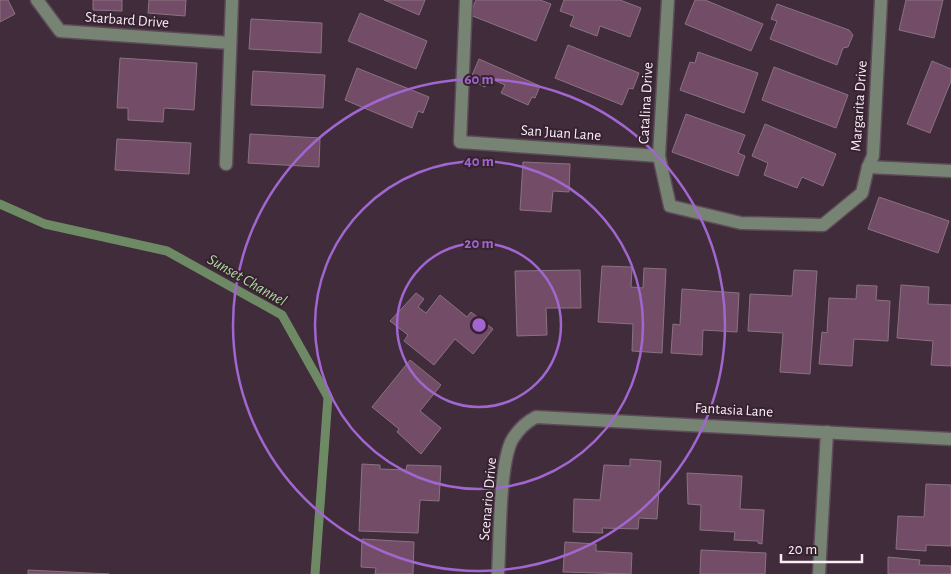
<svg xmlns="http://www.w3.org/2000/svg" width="951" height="574" font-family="'Alegreya Sans',sans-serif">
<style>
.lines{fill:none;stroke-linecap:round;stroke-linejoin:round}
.stream{stroke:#6e8a64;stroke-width:9}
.building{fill:#734d67;stroke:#8a7282}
.minor-casing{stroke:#5e4b58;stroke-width:15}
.minor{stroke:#778373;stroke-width:12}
.ring{fill:none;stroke:#a166cf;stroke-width:2.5}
.labels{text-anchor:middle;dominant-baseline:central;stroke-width:4;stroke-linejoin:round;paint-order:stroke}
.street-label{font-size:15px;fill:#f9ecf5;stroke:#362230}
.water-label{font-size:16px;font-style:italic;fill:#add99d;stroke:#362230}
.centre{fill:#a166cf;stroke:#362230;stroke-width:2.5}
.ring-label{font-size:15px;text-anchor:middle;font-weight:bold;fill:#a166cf;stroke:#362230;stroke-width:4;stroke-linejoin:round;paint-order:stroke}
</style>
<rect width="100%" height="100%" fill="#402c3a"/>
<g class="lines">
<polyline class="stream" points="0,204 45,224 167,251 282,315 328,397 315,574"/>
</g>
<g class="building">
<polygon points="0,0 8,0 15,14 0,22"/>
<polygon points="93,0 122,0 122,11 93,10"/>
<polygon points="149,0 186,0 185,16 148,13"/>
<polygon points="384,0 425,0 419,15"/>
<polygon points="476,0 540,0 551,4 536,41 470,15"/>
<polygon points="564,0 620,0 641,8 630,37 600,26 597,36 570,26 574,16 560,11"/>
<polygon points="695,0 705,0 763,24 751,51 685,24"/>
<polygon points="906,0 943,0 934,38 899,30"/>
<polygon points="777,4 849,30 853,35 848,47 843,48 837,65 770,39 777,21 771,19"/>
<polygon points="360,13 427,41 416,69 348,41"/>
<polygon points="251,19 322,23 321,53 249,49"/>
<polygon points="568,45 639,73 633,89 629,88 622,105 555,78"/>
<polygon points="698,52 758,73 744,113 680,90 690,62 695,63"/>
<polygon points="120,58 197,63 194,110 164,108 163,122 128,120 128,108 117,108"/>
<polygon points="479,59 540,86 535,98 532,97 528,105 501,93 505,85 489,78 485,87 470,80"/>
<polygon points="932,61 951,69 951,81 930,133 907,124"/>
<polygon points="774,67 848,95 836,128 762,100"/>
<polygon points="357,68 429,97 423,113 418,111 412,128 345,100"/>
<polygon points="253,71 325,75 323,108 251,105"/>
<polygon points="686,114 745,135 738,153 745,156 738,176 672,152"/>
<polygon points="765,124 836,154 823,186 802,177 797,188 764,175 768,163 752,156"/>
<polygon points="250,134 320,138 319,167 248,163"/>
<polygon points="117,139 191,143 189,174 115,170"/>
<polygon points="523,162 570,164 569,192 553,191 551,212 520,210"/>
<polygon points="879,197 949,221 938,253 868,229"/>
<polygon points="602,266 632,267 631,287 643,288 644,268 666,269 662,353 632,351 633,324 598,322"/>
<polygon points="580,270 581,308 546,308 547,335 517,336 515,271"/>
<polygon points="794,270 817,271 810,374 780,372 783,333 748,331 750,294 792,296"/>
<polygon points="857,285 877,286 876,300 890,301 888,341 854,339 852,366 819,364 822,332 827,333 829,298 856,299"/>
<polygon points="901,285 929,287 928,304 951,305 951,366 931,365 933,341 897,338"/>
<polygon points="682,289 739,293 737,332 703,330 702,355 671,353 673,324 680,325"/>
<polygon points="416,293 424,299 418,307 426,313 440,295 467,317 471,312 493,329 473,354 455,339 434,365 404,341 408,335 390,321"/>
<polygon points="410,360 441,385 420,411 441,428 421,454 397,432 399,429 372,407"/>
<polygon points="630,459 661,461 657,519 639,518 638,529 602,528 603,533 573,532 574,499 600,500 604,465 630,466"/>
<polygon points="362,464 380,465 380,469 406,470 407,465 441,466 439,501 420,500 418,533 359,531"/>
<polygon points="687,473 742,476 740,509 764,510 762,544 758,543 758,541 734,540 735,532 700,530 701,505 688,504"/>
<polygon points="926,484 951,485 951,546 926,545 926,551 896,549 898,516 924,517"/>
<polygon points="362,539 414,542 413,574 375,574 376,568 361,567"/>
<polygon points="565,542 596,544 596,551 632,553 631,574 563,572"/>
<polygon points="701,550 766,553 765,574 700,574"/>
<polygon points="888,557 920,560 919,565 951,566 951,574 888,574"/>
<polygon points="28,570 109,574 28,574"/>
</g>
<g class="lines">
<defs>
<g id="minor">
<polyline points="37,0 60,31 230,43"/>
<polyline points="466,0 460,142 659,156"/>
<polyline points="668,0 659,156 670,206 741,223 823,225 862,193 868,167 873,156 881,0"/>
<polyline points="226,164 232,0"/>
<polyline points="868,167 951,171"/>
<path d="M498,574C500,543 499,465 512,440C518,430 526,422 536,417L951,439"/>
<polyline points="819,574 827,432"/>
</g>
</defs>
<use href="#minor" class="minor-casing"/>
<use href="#minor" class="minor"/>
</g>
<g class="ring">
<circle cx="479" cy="325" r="82"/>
<circle cx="479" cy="325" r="164"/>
<circle cx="479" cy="325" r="246"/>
</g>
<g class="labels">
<g class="street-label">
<text transform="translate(127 20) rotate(4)">Starbard Drive</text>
<text transform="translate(646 103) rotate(-87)">Catalina Drive</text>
<text transform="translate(859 106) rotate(-86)">Margarita Drive</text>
<text transform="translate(561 133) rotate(4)">San Juan Lane</text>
<text transform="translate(734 410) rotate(3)">Fantasia Lane</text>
<text transform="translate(488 499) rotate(-85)">Scenario Drive</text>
</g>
<g class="water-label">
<text transform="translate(247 280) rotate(30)">Sunset Channel</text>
</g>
</g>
<circle cx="479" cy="325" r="8" class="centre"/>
<g class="ring-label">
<text x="479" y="84">60 m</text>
<text x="479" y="166">40 m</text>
<text x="479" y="248">20 m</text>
</g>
<path d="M781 554v8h81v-8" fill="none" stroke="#f9ecf5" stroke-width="2.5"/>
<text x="788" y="554" font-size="15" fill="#f9ecf5" stroke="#362230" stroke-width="4" paint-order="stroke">20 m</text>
</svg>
